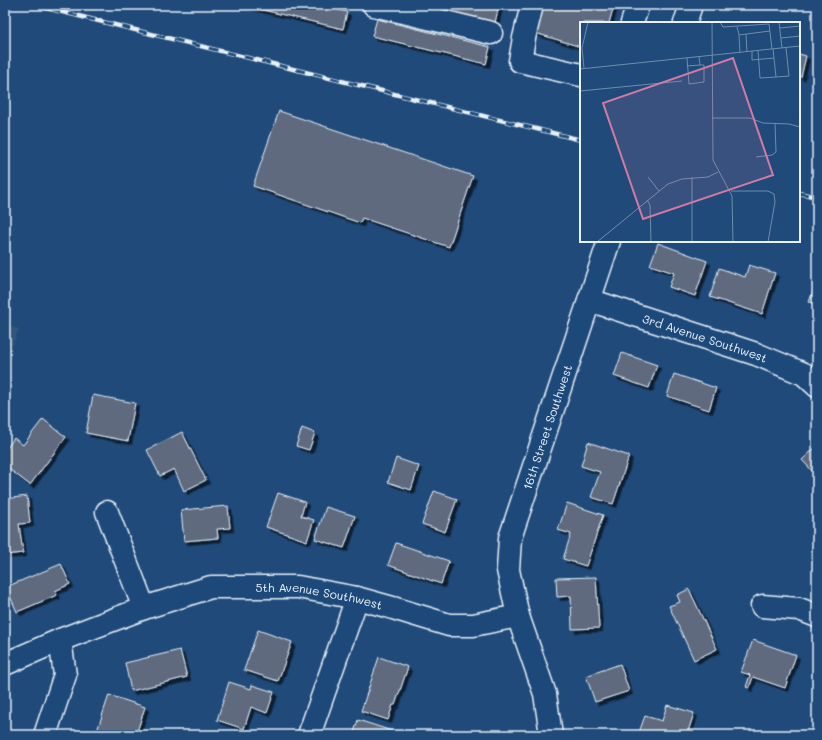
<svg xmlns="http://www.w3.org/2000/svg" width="822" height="740" font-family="Mali,sans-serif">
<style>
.built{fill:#32547c}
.building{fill:#5f6b7f;stroke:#e8f1f8;filter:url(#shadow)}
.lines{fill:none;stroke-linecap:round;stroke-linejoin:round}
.minor-casing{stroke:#e8f1f8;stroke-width:25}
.major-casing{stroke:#e8f1f8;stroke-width:25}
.minor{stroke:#1f4a7a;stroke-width:22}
.major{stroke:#1f4a7a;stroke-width:22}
.rail-casing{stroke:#e8f1f8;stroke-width:4.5}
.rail{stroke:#1f4a7a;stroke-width:3;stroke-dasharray:9;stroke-linecap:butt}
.labels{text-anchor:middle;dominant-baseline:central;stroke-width:3;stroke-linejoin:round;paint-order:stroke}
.street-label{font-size:12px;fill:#e8f1f8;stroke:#1f4a7a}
.inset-road{fill:none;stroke:#6f8dac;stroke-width:1}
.view{fill:#d37aa2;fill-opacity:0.15;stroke:#d37aa2;stroke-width:2}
.inset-edge{fill:none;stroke:#e8f1f8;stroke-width:2}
</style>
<defs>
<filter id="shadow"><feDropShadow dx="3.5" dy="3.5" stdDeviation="0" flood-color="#0009"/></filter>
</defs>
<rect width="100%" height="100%" fill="#1f4a7a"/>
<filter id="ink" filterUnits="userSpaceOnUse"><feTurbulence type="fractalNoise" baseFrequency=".025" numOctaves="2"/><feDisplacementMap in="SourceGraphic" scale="8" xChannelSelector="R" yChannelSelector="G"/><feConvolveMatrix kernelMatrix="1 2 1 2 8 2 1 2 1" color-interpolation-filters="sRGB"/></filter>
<g filter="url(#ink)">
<polygon class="built" points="5,325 19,329 5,366"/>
<g class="building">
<polygon points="242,5 316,5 347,12 343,29"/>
<polygon points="403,5 499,5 494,27"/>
<polygon points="540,5 614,5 609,23 581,23 581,47 532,32"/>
<polygon points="377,19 490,47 486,64 372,36"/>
<polygon points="799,54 806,56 801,77 799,76"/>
<polygon points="279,111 473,176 449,247 362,218 360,223 253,186"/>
<polygon points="658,243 707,261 695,296 669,287 674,273 650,265"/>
<polygon points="749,265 775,273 762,314 710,297 719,268 745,277"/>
<polygon points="815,286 817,287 817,305 809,302"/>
<polygon points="622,353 657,365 649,388 614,376"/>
<polygon points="674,374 716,388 709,410 667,396"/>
<polygon points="93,395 135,403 128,441 86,433"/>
<polygon points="43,419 66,437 30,485 5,466 5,451 14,438 23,445"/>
<polygon points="302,428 315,433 309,450 296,446"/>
<polygon points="182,432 206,480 184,491 174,469 160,476 147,450"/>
<polygon points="588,442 629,456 613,504 591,497 600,472 581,466"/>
<polygon points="817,446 817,476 802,460"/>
<polygon points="396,458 419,466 411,490 388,482"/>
<polygon points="434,491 457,499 445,532 422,524"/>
<polygon points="278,493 305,502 301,516 314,520 307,541 266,527"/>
<polygon points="27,496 30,523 19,524 23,553 5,555 5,499"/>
<polygon points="567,503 603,515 586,566 563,559 571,534 558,530"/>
<polygon points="228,506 230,528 217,529 218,538 184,541 181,510"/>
<polygon points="326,507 355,516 344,548 315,539"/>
<polygon points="396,543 449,561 441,584 388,565"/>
<polygon points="61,564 70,584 55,591 57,595 17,612 6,587"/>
<polygon points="596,577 599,628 572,629 571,596 557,597 556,578"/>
<polygon points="689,589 717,649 694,660 669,606 680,602 677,595"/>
<polygon points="258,630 292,642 278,681 244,670"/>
<polygon points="753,640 796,655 785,688 753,677 749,688 746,687 750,675 741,672"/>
<polygon points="180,650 187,677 131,691 125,663"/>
<polygon points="379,657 408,667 395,705 393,705 388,720 361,711"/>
<polygon points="620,664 629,691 595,702 586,676"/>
<polygon points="229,682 251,689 252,685 274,692 267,713 251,707 244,729 217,720"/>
<polygon points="109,695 145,707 136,735 100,735 96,734"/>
<polygon points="667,705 694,713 687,735 638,735 645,716 662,721"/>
<polygon points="358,720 392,731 390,735 353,735"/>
</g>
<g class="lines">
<defs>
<g id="minor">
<polyline points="374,5 491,33"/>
<polyline points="532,5 524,38 520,61 581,75"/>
<polyline points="632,23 638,5"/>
<path id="s1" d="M589,300L756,354L804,374L817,386"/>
<polyline points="107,512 144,608"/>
<polyline points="762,606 799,609 817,616"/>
<path id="s2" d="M5,664L60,640L144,608L211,587H298L357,598L393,608L449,625H473L518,616"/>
<polyline points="45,735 65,675 60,640"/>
<polyline points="309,735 357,598"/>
</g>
<g id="major">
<polyline points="685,23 691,5"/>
<path id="s3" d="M551,735L545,694L518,616L508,570L510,538L609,241"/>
</g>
</defs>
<use href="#minor" class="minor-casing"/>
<use href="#major" class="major-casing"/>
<use href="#minor" class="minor"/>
<use href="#major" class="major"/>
<defs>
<g id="rail">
<polyline points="34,5 581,140"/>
<polyline points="799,193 817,197"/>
</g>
</defs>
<use href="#rail" class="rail-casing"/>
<use href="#rail" class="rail"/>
</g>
</g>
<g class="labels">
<g class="street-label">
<text stroke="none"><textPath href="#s1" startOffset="122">3rd Avenue Southwest</textPath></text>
<text stroke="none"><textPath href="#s3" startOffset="320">16th Street Southwest</textPath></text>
<text stroke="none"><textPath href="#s2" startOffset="329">5th Avenue Southwest</textPath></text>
</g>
</g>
<g transform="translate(580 22)">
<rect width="220" height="220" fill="#1f4a7a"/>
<path class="inset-road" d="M132,0L133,138L152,174L153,220M140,0L143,5L189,2L192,27M199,0L202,26M157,5L159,13L190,9M200,6L220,4M166,12L167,30M159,13L160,31M201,16L220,14M193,27L196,55L209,54L206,26M172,29V38L194,36M178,29L180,56L196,55M107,36L109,62L124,60V43H120L119,35M107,44L120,43M4,46L2,26L8,0M0,47L220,24M0,69L102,59M132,96H170L183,101L209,102L220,105M176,135L192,133L196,130L195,101M68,155L79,169M151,169H188L194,172L195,180L188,220M67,178L70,183L71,220M17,220L88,162L102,157L128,155L138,150M112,220V155"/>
<path class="view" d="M153,36L193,153L63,197L23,81Z"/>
<rect width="220" height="220" class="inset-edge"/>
</g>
<rect width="822" height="740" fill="none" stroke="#1f4a7a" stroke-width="20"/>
<rect x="10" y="10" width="802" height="720" fill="none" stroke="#e8f1f8" stroke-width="1.5" filter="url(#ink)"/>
</svg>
